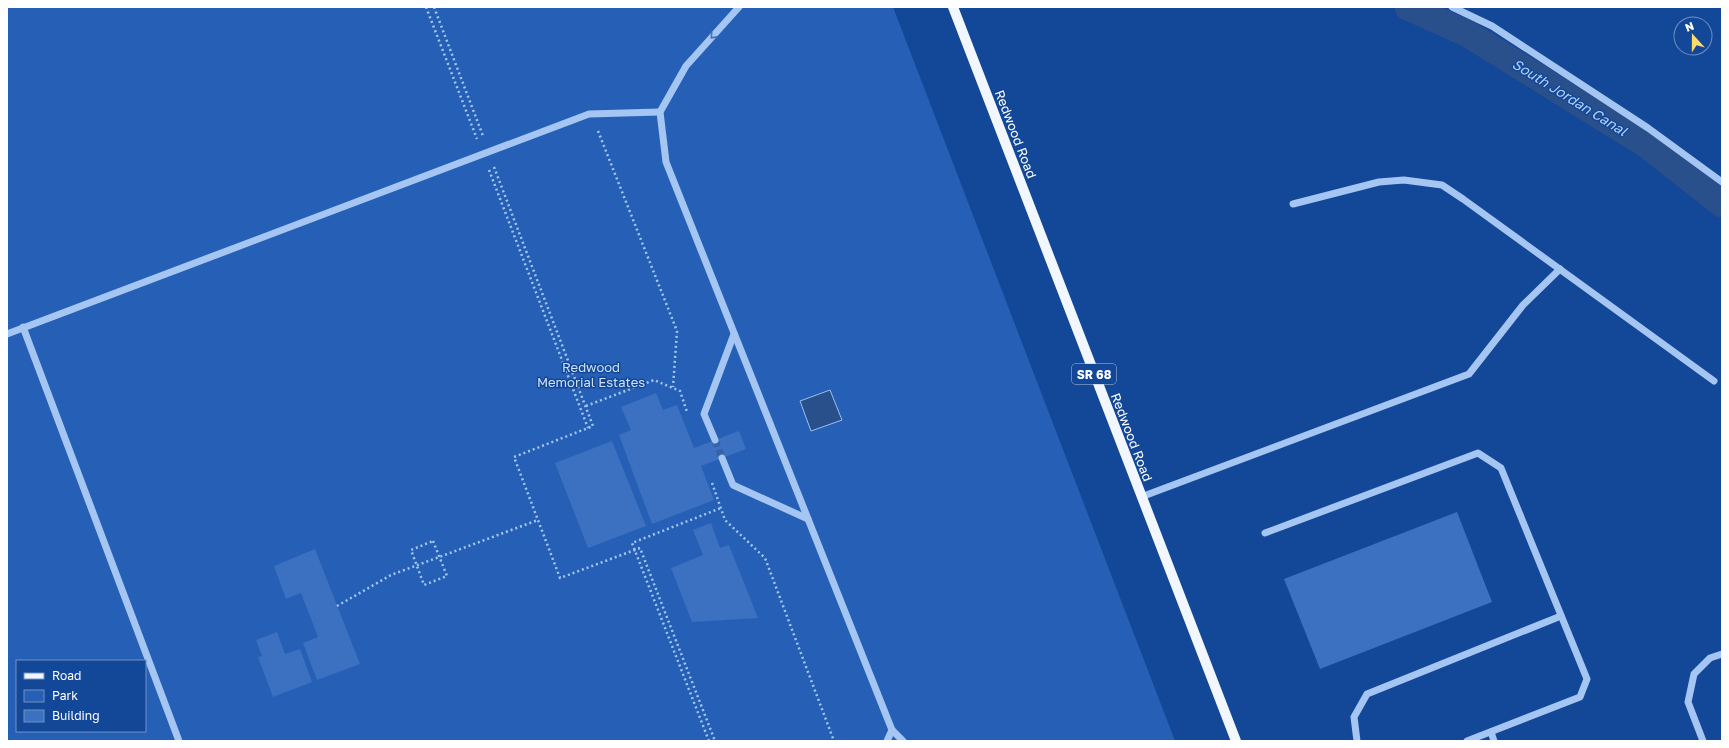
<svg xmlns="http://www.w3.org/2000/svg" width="1729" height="748" font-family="'Golos Text',sans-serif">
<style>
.green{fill:#2660b6;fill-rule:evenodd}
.water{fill:#2a508c;stroke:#97bff6}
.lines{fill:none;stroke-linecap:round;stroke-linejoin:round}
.canal{stroke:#2a508c;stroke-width:27}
.building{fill:#3c70c0}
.minor-tunnel{stroke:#3663a7;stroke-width:7;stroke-dasharray:7 3.5;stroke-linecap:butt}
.path{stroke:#a5c5f3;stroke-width:2.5;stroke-dasharray:2 3;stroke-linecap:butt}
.minor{stroke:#a5c5f3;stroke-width:7}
.major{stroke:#f1f6ff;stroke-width:10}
.oneway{stroke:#4673b8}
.labels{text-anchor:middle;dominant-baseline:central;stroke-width:3;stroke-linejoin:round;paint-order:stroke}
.shield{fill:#134798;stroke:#b8c8e0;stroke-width:1}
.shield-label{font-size:12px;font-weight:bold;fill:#fff}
.street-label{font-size:13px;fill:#fff;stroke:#134798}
.park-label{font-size:13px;fill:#cde1fd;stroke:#134798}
.water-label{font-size:14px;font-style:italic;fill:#b1cffa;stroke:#134798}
</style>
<rect width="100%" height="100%" fill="#134798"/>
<path class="green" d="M7,7H893L1175,741H7ZM17,661H145V731H17Z"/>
<polygon class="water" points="830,390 842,420 811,431 800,401"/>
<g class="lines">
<polyline class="canal" points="1408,7 1468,34 1647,145 1722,204"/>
</g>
<g class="building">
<polygon points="656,393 663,410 677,405 694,448 739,431 746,449 701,466 714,500 652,524 619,435 631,430 621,407"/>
<polygon points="612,441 646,526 588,548 555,463"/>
<polygon points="1457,512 1492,602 1320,669 1284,579"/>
<polygon points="711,523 720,548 729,545 758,618 692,622 671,568 703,555 693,530"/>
<polygon points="315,549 360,664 317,680 303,643 318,637 301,593 286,599 274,566"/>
<polygon points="277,632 285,654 300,649 312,682 273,697 258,657 262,656 256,640"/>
</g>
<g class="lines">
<polyline class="minor-tunnel" points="715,440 722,458"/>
<g class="path">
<polyline points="426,7 477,139"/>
<polyline points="434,7 483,136"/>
<polyline points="598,131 677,331 673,387"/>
<polyline points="494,167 593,426 514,457 560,578 640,548 715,741"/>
<polyline points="489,170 588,428"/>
<polyline points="586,406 654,380 680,391 687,412"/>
<polyline points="712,483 725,520 765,558 834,741"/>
<polygon points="433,541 447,576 424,585 411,550"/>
<polyline points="337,606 391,575 538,520"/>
<polyline points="709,741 632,543 721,508"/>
</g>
<g class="minor">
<polyline points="739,7 686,66 660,112 666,162 892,730 903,741"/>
<polyline points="1452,7 1492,26 1648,128 1722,182"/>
<polyline points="1293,204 1379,182 1404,180 1442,185 1463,199 1714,381"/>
<polyline points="23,327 179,741"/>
<polyline points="7,334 589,114 660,112"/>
<polyline points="715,440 704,414 734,334"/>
<polyline points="722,458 733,485 808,519"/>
<polyline points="1141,497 1469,374 1523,305 1560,269"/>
<polyline points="1265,533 1478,453 1501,468 1587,679 1580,697 1467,741"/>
<polyline points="1491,732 1494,741"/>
<polyline points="887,741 892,730"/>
<polyline points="1357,741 1354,717 1367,694 1561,616"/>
<polyline points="1703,741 1688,702 1694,674 1710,658 1722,654"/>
</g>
<polyline class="major" points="953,7 1236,741"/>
</g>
<defs><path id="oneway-chevron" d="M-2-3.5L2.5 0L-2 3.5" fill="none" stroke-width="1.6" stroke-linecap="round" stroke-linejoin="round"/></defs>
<use class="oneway" href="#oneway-chevron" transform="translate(713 36) rotate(132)"/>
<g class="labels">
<rect class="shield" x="1072" y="364" width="44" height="20" rx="3"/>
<g class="shield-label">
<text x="1094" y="374">SR 68</text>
</g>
<g class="street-label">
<text transform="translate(1016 134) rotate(69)">Redwood Road</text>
<text transform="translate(1132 437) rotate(69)">Redwood Road</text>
</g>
<g class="park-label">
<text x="591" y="367">Redwood<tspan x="591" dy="15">Memorial Estates</tspan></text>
</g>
<g class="water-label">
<text transform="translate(1570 97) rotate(32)">South Jordan Canal</text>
</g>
</g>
<rect width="1729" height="748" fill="none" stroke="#ffffff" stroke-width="16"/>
<rect x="16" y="660" width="130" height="72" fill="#134798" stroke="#7191c1"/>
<rect x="24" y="673" width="20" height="6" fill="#f1f6ff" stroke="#7191c1"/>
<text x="52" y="680" font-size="12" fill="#ffffff">Road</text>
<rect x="24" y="690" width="20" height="12" fill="#2660b6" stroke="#7191c1"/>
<text x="52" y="700" font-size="12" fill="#ffffff">Park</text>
<rect x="24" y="710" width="20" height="12" fill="#3c70c0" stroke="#7191c1"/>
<text x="52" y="720" font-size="12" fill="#ffffff">Building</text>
<g transform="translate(1693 36) rotate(339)"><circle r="19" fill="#134798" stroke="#7191c1"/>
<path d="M0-3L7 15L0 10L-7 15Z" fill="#ffda67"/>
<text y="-6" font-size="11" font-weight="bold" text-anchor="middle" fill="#ffffff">N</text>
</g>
</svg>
